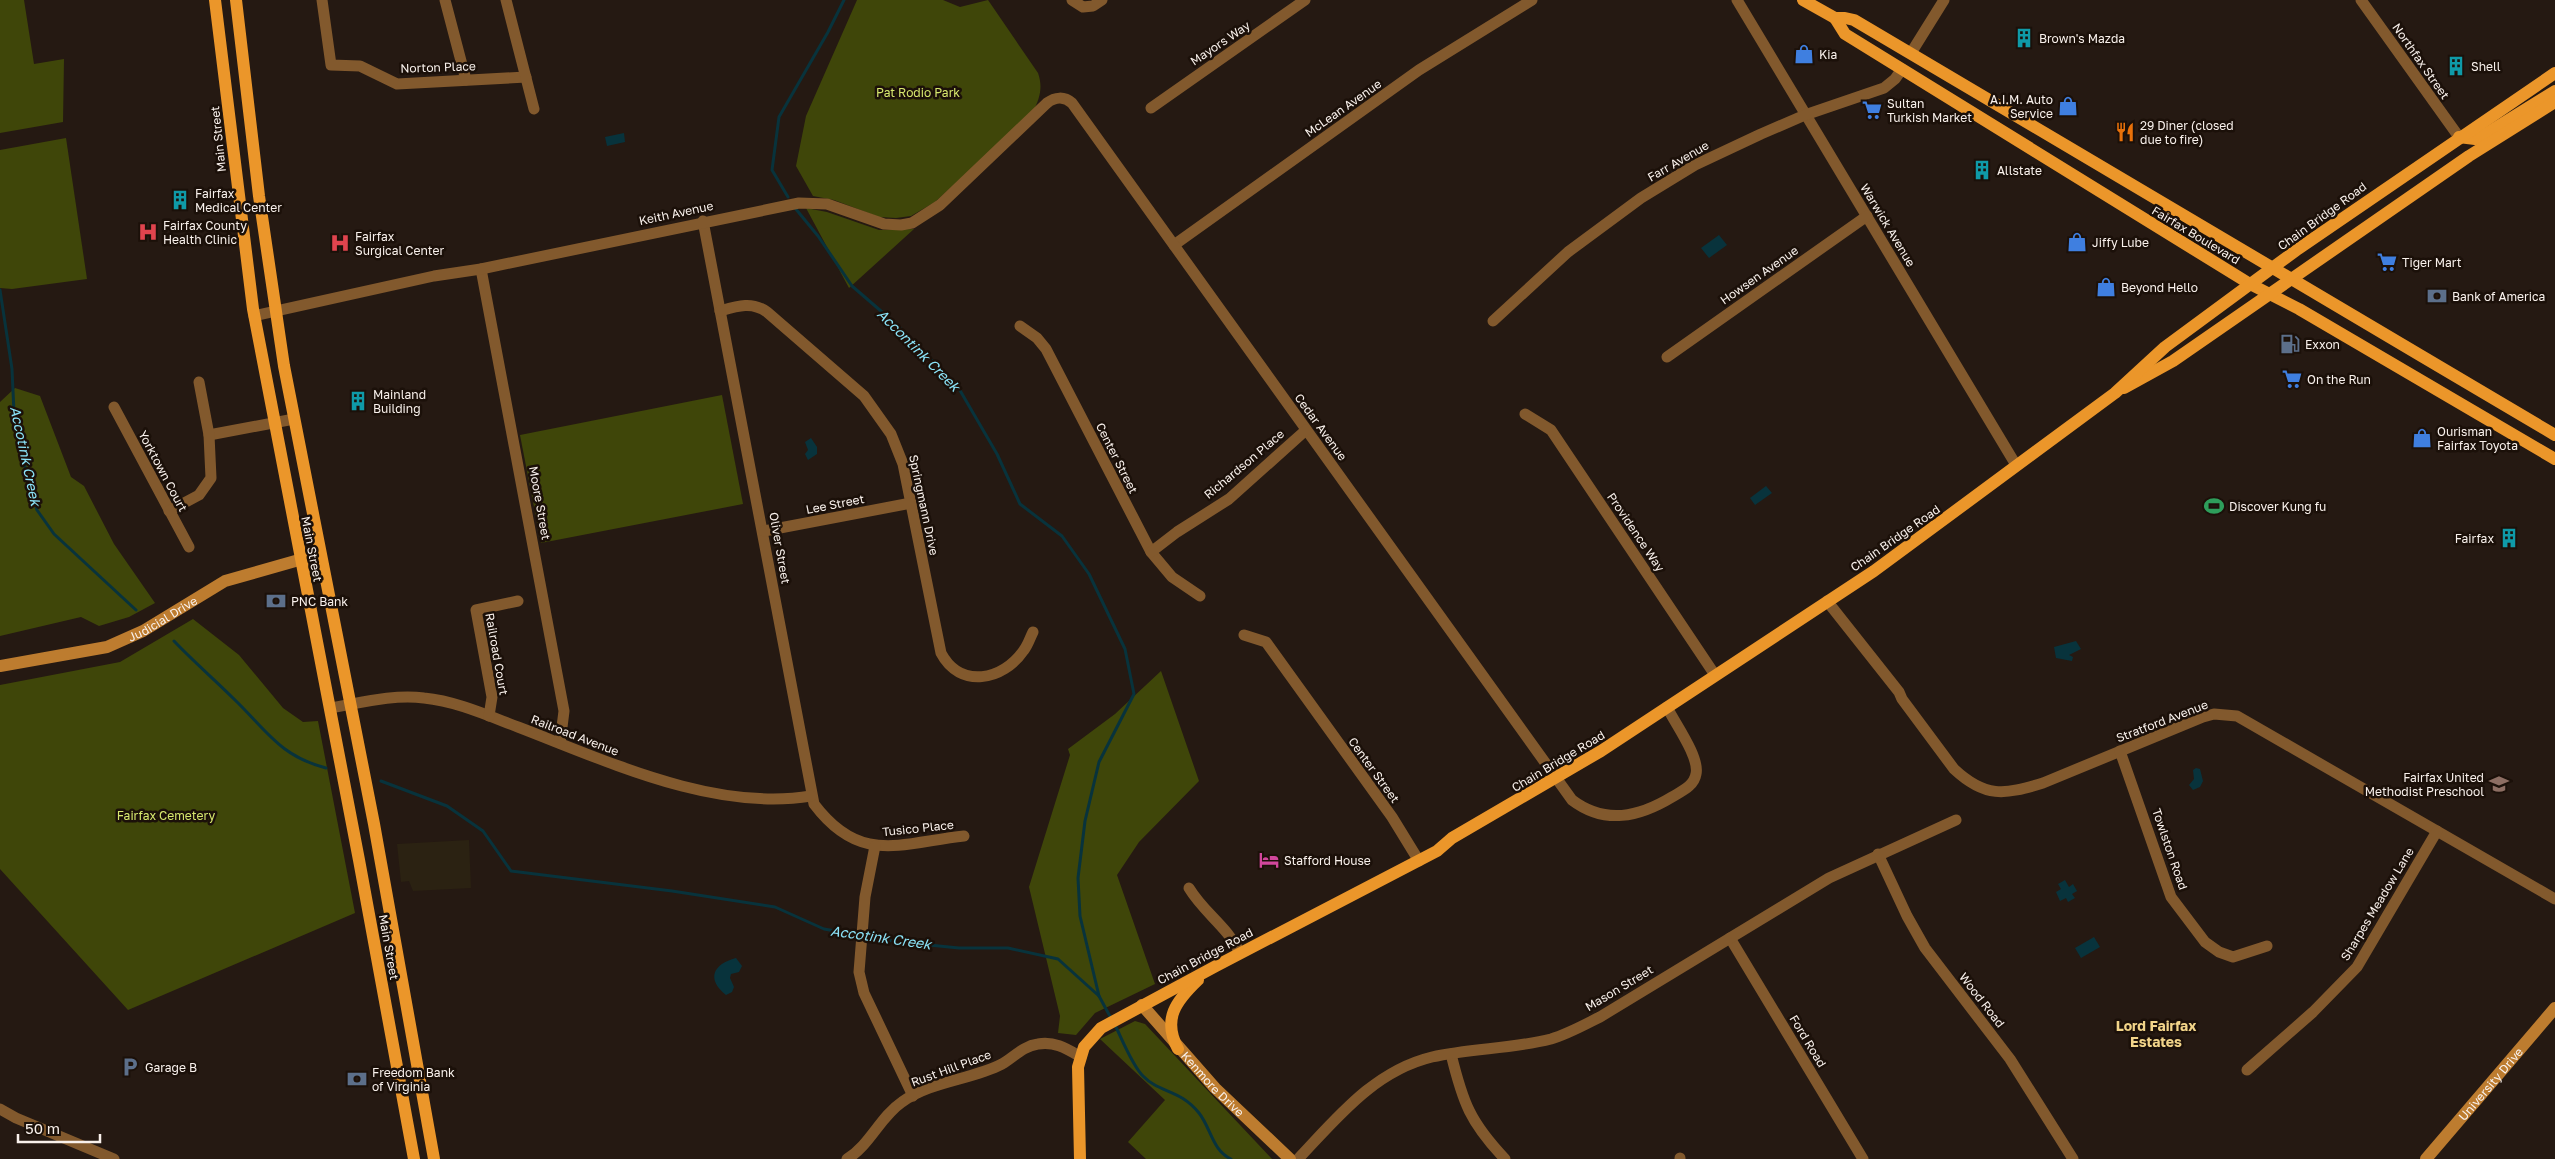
<svg xmlns="http://www.w3.org/2000/svg" width="2555" height="1159" font-family="'Golos Text',sans-serif">
<style>
.industrial{fill:#2b2212}
.green{fill:#3f4609}
.water{fill:#08333c}
.lines{fill:none;stroke-linecap:round;stroke-linejoin:round}
.stream{stroke:#08333c;stroke-width:3}
.street{stroke:#82592d;stroke-width:11}
.secondary{stroke:#bd7c2f;stroke-width:12}
.primary{stroke:#eb962a;stroke-width:12}
.labels{text-anchor:middle;dominant-baseline:central;stroke-width:5;stroke-linejoin:round;paint-order:stroke}
.poi-label{font-size:12px;fill:#f9f1ec;stroke:#1b1009;text-anchor:start}
.street-label{font-size:12px;fill:#f9f1ec;stroke:#1b1009}
.park-label{font-size:12px;fill:#d7e86e;stroke:#1b1009}
.water-label{font-size:14px;font-style:italic;fill:#8be3f8;stroke:#1b1009}
.neighbourhood-label{font-size:14px;font-weight:bold;fill:#f2d489;stroke:#1b1009}
</style>
<rect width="100%" height="100%" fill="#251912"/>
<polygon class="industrial" points="469,840 471,888 413,891 409,881 401,882 397,844"/>
<g class="green">
<polygon points="0,0 24,0 34,64 64,59 63,122 0,133"/>
<path d="M857,0H943L960,7L988,0L1038,73C1043,87 1040,98 1033,112L935,202L911,216L896,218L879,217L834,200L813,196L796,166L806,116Z"/>
<polygon points="66,138 87,279 12,289 0,288 0,150"/>
<polygon points="806,208 827,212 879,230 914,229 849,288"/>
<polygon points="15,388 40,396 71,477 84,486 114,544 155,603 129,617 99,626 81,617 0,636 0,402"/>
<polygon points="722,395 743,504 541,543 520,435"/>
<polygon points="193,619 239,655 283,708 303,722 318,721 355,913 128,1010 0,869 0,685 120,662"/>
<polygon points="1161,671 1199,781 1139,842 1117,875 1155,984 1095,1013 1076,1035 1058,1033 1060,1016 1029,887 1070,755 1068,749 1115,714"/>
<polygon points="1135,1021 1145,1024 1272,1159 1146,1159 1128,1142 1165,1100 1100,1039"/>
</g>
<g class="water">
<polygon points="624,133 625,142 607,146 605,137"/>
<polygon points="1719,235 1727,245 1709,258 1701,248"/>
<polygon points="811,438 817,447 817,454 808,460 805,454 808,450 805,442"/>
<polygon points="1766,486 1772,493 1755,505 1750,498"/>
<polygon points="2076,641 2081,649 2069,655 2073,657 2072,661 2056,658 2054,647"/>
<polygon points="2196,768 2200,769 2203,781 2200,787 2193,790 2189,785 2194,779 2193,770"/>
<polygon points="2065,880 2069,887 2073,884 2077,891 2072,894 2075,898 2068,902 2066,898 2060,901 2056,892 2061,889 2058,884"/>
<polygon points="2094,937 2100,947 2081,958 2075,948"/>
<path d="M736,958L742,966L739,972L731,974L730,978L734,987L732,992L726,995C706,979 713,964 736,958Z"/>
</g>
<g class="lines">
<g class="stream">
<polyline points="788,197 772,170 779,117 828,32 844,0"/>
<polyline points="795,208 818,236 852,286 896,324 958,387 997,454 1020,504 1062,536 1089,574 1125,649 1134,694 1099,762 1085,821 1078,878 1080,916 1099,996"/>
<polyline points="0,290 12,369 14,413 27,477 37,510 54,534 136,610"/>
<path d="M174,641C194,662 215,680 235,700C267,731 280,756 326,768"/>
<polyline points="381,781 447,806 483,831 511,871 672,891 775,907 824,929 899,942 959,948 1008,948 1058,959 1099,996 1112,1020"/>
<path d="M1115,1025C1122,1039 1132,1065 1143,1076C1159,1093 1180,1089 1199,1113C1211,1128 1212,1150 1231,1159"/>
</g>
<g class="street">
<polyline points="322,0 331,65 360,66 397,84 526,77"/>
<polyline points="445,0 466,80"/>
<polyline points="506,0 534,109"/>
<polyline points="1072,0 1083,7 1093,6 1102,0"/>
<polyline points="1737,0 2016,465"/>
<polyline points="2361,0 2459,137"/>
<polyline points="1911,53 1944,0"/>
<polyline points="1151,108 1305,0"/>
<path d="M703,221L814,804C860,865 900,843 964,836"/>
<polyline points="1174,245 1419,70 1532,0"/>
<polyline points="481,269 564,711 560,743"/>
<path d="M720,311C737,306 752,301 767,312L864,396L891,434L903,464L941,653C960,689 1003,681 1024,650C1028,645 1030,638 1033,632"/>
<path d="M254,316L434,276L481,269L799,203L827,204L884,224L901,225L912,223L940,205L1047,103C1055,97 1064,96 1072,103L1572,800C1605,825 1639,817 1672,797C1682,791 1694,786 1696,774C1700,757 1674,722 1667,707"/>
<polyline points="1493,321 1568,252 1641,198 1695,165 1761,134 1805,115 1884,88 1895,79 1902,69"/>
<polyline points="1020,326 1037,338 1046,349 1151,552 1172,577 1200,596"/>
<polyline points="1667,357 1867,216"/>
<polyline points="114,407 189,547"/>
<polyline points="1525,414 1551,430 1715,675"/>
<polyline points="209,435 294,419"/>
<polyline points="169,511 199,495 211,478 209,435 199,382"/>
<polyline points="764,531 911,503"/>
<polyline points="1151,552 1177,532 1229,499 1306,430"/>
<path d="M1827,601L1899,692L1902,699L1954,769C1985,798 2004,795 2043,783L2203,717L2214,714L2237,716L2555,899"/>
<polyline points="1244,635 1266,642 1392,817 1419,861"/>
<path d="M330,708C360,703 393,694 424,698C456,701 489,716 518,727C607,761 714,812 811,796"/>
<polyline points="489,716 492,697 476,610 518,601"/>
<polyline points="2120,751 2171,897 2205,942 2219,952 2233,957 2267,946"/>
<polyline points="875,846 865,897 859,972 864,993 913,1096"/>
<polyline points="1878,854 1907,916 1925,948 2010,1059 2073,1159"/>
<path d="M1189,888C1204,913 1227,926 1240,953"/>
<polyline points="1730,938 1863,1159"/>
<path d="M1451,1054C1463,1103 1470,1122 1505,1159"/>
<polyline points="2247,1070 2313,1012 2357,967 2437,831"/>
<polyline points="0,1109 16,1118 114,1159"/>
<path d="M847,1159C870,1145 880,1117 902,1102C931,1081 971,1080 1002,1064C1014,1057 1023,1046 1038,1044C1055,1041 1067,1049 1081,1057"/>
<path d="M1298,1159C1337,1118 1374,1071 1432,1057C1471,1048 1512,1049 1551,1039C1568,1034 1584,1025 1600,1017L1829,878L1956,820"/>
<polyline points="1680,1159 1680,1158"/>
</g>
<g class="secondary">
<path id="s1" d="M0,666L107,647L143,631L225,581L320,554"/>
<path id="s2" d="M1142,1005L1215,1088L1290,1159"/>
<path id="s3" d="M2426,1159L2555,1008"/>
</g>
<g class="primary">
<polyline points="215,0 253,309 359,860 414,1159"/>
<polyline points="236,0 259,196 284,366 374,824 434,1159"/>
<path d="M1803,0L1835,18H1845L1854,20C2088,157 2321,297 2555,435"/>
<polyline points="1835,18 1845,34 2250,284 2299,309 2555,459"/>
<polyline points="2459,137 2475,139 2484,135 2555,91"/>
<polyline points="2124,388 2173,361 2469,156 2555,102"/>
<path d="M1178,1049C1162,1019 1176,1001 1198,980"/>
<polyline points="1080,1159 1078,1067 1084,1047 1101,1028 1216,966 1437,851 1452,838 1601,751 1874,571 2115,393 2165,347 2298,249 2555,73"/>
</g>
</g>
<defs>
<symbol id="building-bare" viewBox="-9 -9 18 18"><path d="M-4-6H4V6H1V3H-1V6H-4ZM-2.5-4.3h1.7v1.8h-1.7ZM.8-4.3h1.7v1.8H.8ZM-2.5-1h1.7V.8h-1.7ZM.8-1h1.7V.8H.8Z" fill="#0f9aa8" stroke="#1b1009" stroke-width="2.5" paint-order="stroke"/></symbol>
<symbol id="shop-bare" viewBox="-9 -9 18 18"><path d="M-5-2.5h2.3a2.7 3.5 0 0 1 5.4 0H5L5.5 6h-11ZM-1.5-2.5h3a1.5 2.3 0 0 0-3 0Z" fill="#3f7fe0" stroke="#1b1009" stroke-width="2.5" paint-order="stroke"/></symbol>
<symbol id="supermarket-bare" viewBox="-9 -9 18 18"><path d="M-6-5.5h2.5l.6 2H6L4.5 2H-2.5L-4.4-4H-6ZM-1.5 3.2a1.3 1.3 0 1 0 .1 0ZM3 3.2a1.3 1.3 0 1 0 .1 0Z" fill="#3f7fe0" stroke="#1b1009" stroke-width="2.5" paint-order="stroke"/></symbol>
<symbol id="restaurant-bare" viewBox="-9 -9 18 18"><path d="M-5-6h1v4h1v-4h1v4h1v-4h1v5L-1.5 .5V6h-2V.5L-5-1ZM5-6V6H3V1.5H1.5Q1.5-4 5-6Z" fill="#e8710a" stroke="#1b1009" stroke-width="2.5" paint-order="stroke"/></symbol>
<symbol id="hospital-bare" viewBox="-9 -9 18 18"><path d="M-5-5h3v3.5h4V-5h3V5h-3V1.5h-4V5h-3Z" fill="#e0444e" stroke="#1b1009" stroke-width="2.5" paint-order="stroke"/></symbol>
<symbol id="bank-bare" viewBox="-9 -9 18 18"><path d="M-6-4H6V4H-6ZM0-2.3a2.3 2.3 0 1 0 0 4.6a2.3 2.3 0 1 0 0-4.6Z" fill="#5c6f8a" stroke="#1b1009" stroke-width="2.5" paint-order="stroke"/></symbol>
<symbol id="fuel-bare" viewBox="-9 -9 18 18"><path d="M-5.5-6h7V0h2V4h1.3V-2.5L3-4.5l.8-.8L6-3V5H2.5V1h-1V6h-7ZM-4.2-4.7v3.2H.2V-4.7Z" fill="#5c6f8a" stroke="#1b1009" stroke-width="2.5" paint-order="stroke"/></symbol>
<symbol id="stadium-bare" viewBox="-9 -9 18 18"><path d="M0-5a6.5 5 0 1 0 0 10a6.5 5 0 1 0 0-10ZM-3.5-1.8h7v3.6h-7Z" fill="#2e9e5b" stroke="#1b1009" stroke-width="2.5" paint-order="stroke"/></symbol>
<symbol id="school-bare" viewBox="-9 -9 18 18"><path d="M0-5L7-2L0 1L-7-2ZM-4 1L0 2.5L4 1V4Q0 6-4 4Z" fill="#8d6e63" stroke="#1b1009" stroke-width="2.5" paint-order="stroke"/></symbol>
<symbol id="hotel-bare" viewBox="-9 -9 18 18"><path d="M-6-4.5h1.5V1H6V5H4.5V3h-9V5H-6ZM-4 0a1.8 1.8 0 1 1 3.6 0ZM.5 0V-2.5h3Q6-2.5 6 0Z" fill="#d1479c" stroke="#1b1009" stroke-width="2.5" paint-order="stroke"/></symbol>
<symbol id="parking-bare" viewBox="-9 -9 18 18"><path d="M-3.5-5.5H1a3.5 3.5 0 0 1 0 7H-1V5.5H-3.5ZM-1-3.4V-.6H.8a1.4 1.4 0 0 0 0-2.8Z" fill="#5c6f8a" stroke="#1b1009" stroke-width="2.5" paint-order="stroke"/></symbol>
</defs>
<g fill-rule="evenodd">
<use href="#building-bare" x="2010" y="24" width="28" height="28"/>
<use href="#shop-bare" x="1790" y="40" width="28" height="28"/>
<use href="#building-bare" x="2442" y="52" width="28" height="28"/>
<use href="#shop-bare" x="2054" y="92" width="28" height="28"/>
<use href="#supermarket-bare" x="1858" y="96" width="28" height="28"/>
<use href="#restaurant-bare" x="2111" y="118" width="28" height="28"/>
<use href="#building-bare" x="1968" y="156" width="28" height="28"/>
<use href="#building-bare" x="166" y="186" width="28" height="28"/>
<use href="#hospital-bare" x="134" y="218" width="28" height="28"/>
<use href="#shop-bare" x="2063" y="228" width="28" height="28"/>
<use href="#hospital-bare" x="326" y="229" width="28" height="28"/>
<use href="#supermarket-bare" x="2373" y="248" width="28" height="28"/>
<use href="#shop-bare" x="2092" y="273" width="28" height="28"/>
<use href="#bank-bare" x="2423" y="282" width="28" height="28"/>
<use href="#fuel-bare" x="2276" y="330" width="28" height="28"/>
<use href="#supermarket-bare" x="2278" y="365" width="28" height="28"/>
<use href="#building-bare" x="344" y="387" width="28" height="28"/>
<use href="#shop-bare" x="2408" y="424" width="28" height="28"/>
<use href="#stadium-bare" x="2200" y="492" width="28" height="28"/>
<use href="#building-bare" x="2495" y="524" width="28" height="28"/>
<use href="#bank-bare" x="262" y="587" width="28" height="28"/>
<use href="#school-bare" x="2485" y="770" width="28" height="28"/>
<use href="#hotel-bare" x="1255" y="846" width="28" height="28"/>
<use href="#parking-bare" x="116" y="1053" width="28" height="28"/>
<use href="#bank-bare" x="343" y="1065" width="28" height="28"/>
</g>
<g class="labels">
<g class="poi-label">
<text x="2039" y="38">Brown's Mazda</text>
<text x="1819" y="54">Kia</text>
<text x="2471" y="66">Shell</text>
<text x="2053" y="99" text-anchor="end">A.I.M. Auto<tspan x="2053" dy="14">Service</tspan></text>
<text x="1887" y="103">Sultan<tspan x="1887" dy="14">Turkish Market</tspan></text>
<text x="2140" y="125">29 Diner (closed<tspan x="2140" dy="14">due to fire)</tspan></text>
<text x="1997" y="170">Allstate</text>
<text x="195" y="193">Fairfax<tspan x="195" dy="14">Medical Center</tspan></text>
<text x="163" y="225">Fairfax County<tspan x="163" dy="14">Health Clinic</tspan></text>
<text x="355" y="236">Fairfax<tspan x="355" dy="14">Surgical Center</tspan></text>
<text x="2092" y="242">Jiffy Lube</text>
<text x="2402" y="262">Tiger Mart</text>
<text x="2121" y="287">Beyond Hello</text>
<text x="2452" y="296">Bank of America</text>
<text x="2305" y="344">Exxon</text>
<text x="2307" y="379">On the Run</text>
<text x="373" y="394">Mainland<tspan x="373" dy="14">Building</tspan></text>
<text x="2437" y="431">Ourisman<tspan x="2437" dy="14">Fairfax Toyota</tspan></text>
<text x="2229" y="506">Discover Kung fu</text>
<text x="2494" y="538" text-anchor="end">Fairfax</text>
<text x="291" y="601">PNC Bank</text>
<text x="2484" y="777" text-anchor="end">Fairfax United<tspan x="2484" dy="14">Methodist Preschool</tspan></text>
<text x="1284" y="860">Stafford House</text>
<text x="145" y="1067">Garage B</text>
<text x="372" y="1072">Freedom Bank<tspan x="372" dy="14">of Virginia</tspan></text>
</g>
<g class="street-label">
<text transform="translate(1220 43) rotate(-34)">Mayors Way</text>
<text transform="translate(2421 61) rotate(55)">Northfax Street</text>
<text transform="translate(438 67) rotate(-2)">Norton Place</text>
<text transform="translate(1343 108) rotate(-35)">McLean Avenue</text>
<text transform="translate(218 139) rotate(-96)">Main Street</text>
<text transform="translate(1678 161) rotate(-30)">Farr Avenue</text>
<text transform="translate(676 213) rotate(-12)">Keith Avenue</text>
<text transform="translate(2322 216) rotate(-36)">Chain Bridge Road</text>
<text transform="translate(1888 225) rotate(59)">Warwick Avenue</text>
<text transform="translate(2196 235) rotate(31)">Fairfax Boulevard</text>
<text transform="translate(1759 275) rotate(-35)">Howsen Avenue</text>
<text transform="translate(1321 427) rotate(54)">Cedar Avenue</text>
<text transform="translate(1117 458) rotate(63)">Center Street</text>
<text transform="translate(1244 464) rotate(-40)">Richardson Place</text>
<text transform="translate(163 471) rotate(62)">Yorktown Court</text>
<text transform="translate(540 503) rotate(80)">Moore Street</text>
<text transform="translate(835 504) rotate(-11)">Lee Street</text>
<text transform="translate(924 505) rotate(78)">Springmann Drive</text>
<text transform="translate(1636 532) rotate(56)">Providence Way</text>
<text transform="translate(1895 538) rotate(-35)">Chain Bridge Road</text>
<text transform="translate(780 548) rotate(80)">Oliver Street</text>
<text transform="translate(312 549) rotate(79)">Main Street</text>
<text stroke="none"><textPath href="#s1" startOffset="171">Judicial Drive</textPath></text>
<text transform="translate(497 654) rotate(80)">Railroad Court</text>
<text transform="translate(2162 721) rotate(-21)">Stratford Avenue</text>
<text transform="translate(575 735) rotate(21)">Railroad Avenue</text>
<text transform="translate(1558 761) rotate(-31)">Chain Bridge Road</text>
<text transform="translate(1374 770) rotate(54)">Center Street</text>
<text transform="translate(918 828) rotate(-6)">Tusico Place</text>
<text transform="translate(2170 849) rotate(71)">Towlston Road</text>
<text transform="translate(2377 904) rotate(-59)">Sharpes Meadow Lane</text>
<text transform="translate(389 947) rotate(80)">Main Street</text>
<text transform="translate(1205 956) rotate(-28)">Chain Bridge Road</text>
<text transform="translate(1619 988) rotate(-31)">Mason Street</text>
<text transform="translate(1982 1000) rotate(52)">Wood Road</text>
<text transform="translate(1808 1041) rotate(59)">Ford Road</text>
<text transform="translate(951 1068) rotate(-20)">Rust Hill Place</text>
<text stroke="none"><textPath href="#s3" startOffset="99">University Drive</textPath></text>
<text stroke="none"><textPath href="#s2" startOffset="106">Kenmore Drive</textPath></text>
</g>
<g class="park-label">
<text x="918" y="92">Pat Rodio Park</text>
<text x="166" y="815">Fairfax Cemetery</text>
</g>
<g class="water-label">
<text transform="translate(919 350) rotate(45)">Accontink Creek</text>
<text transform="translate(26 456) rotate(78)">Accotink Creek</text>
<text transform="translate(881 937) rotate(8)">Accotink Creek</text>
</g>
<g class="neighbourhood-label">
<text x="2156" y="1025">Lord Fairfax<tspan x="2156" dy="16">Estates</tspan></text>
</g>
</g>
<path d="M18 1134v8h82v-8" fill="none" stroke="#f9f1ec" stroke-width="2.5"/>
<text x="25" y="1134" font-size="15" fill="#f9f1ec" stroke="#1b1009" stroke-width="4" paint-order="stroke">50 m</text>
</svg>
